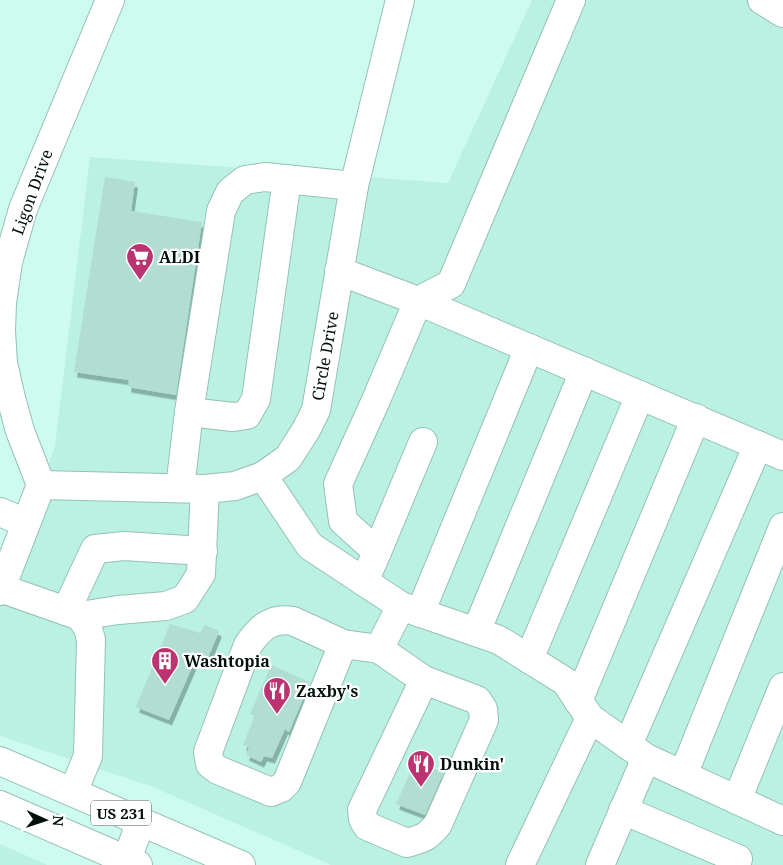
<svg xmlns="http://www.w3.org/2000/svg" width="783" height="865" font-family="'Noto Serif',serif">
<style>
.built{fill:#baf1e3}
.building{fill:#b1ddd2;filter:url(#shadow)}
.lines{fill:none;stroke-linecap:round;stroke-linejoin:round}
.minor-casing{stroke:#95c1b5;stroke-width:30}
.major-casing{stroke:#95c1b5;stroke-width:30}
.minor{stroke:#fff;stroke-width:28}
.major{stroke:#fff;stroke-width:28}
.labels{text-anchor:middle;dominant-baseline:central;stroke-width:4.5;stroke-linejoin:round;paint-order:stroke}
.shield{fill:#fff;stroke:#4d5754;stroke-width:1}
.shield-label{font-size:15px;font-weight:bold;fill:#010f0b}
.street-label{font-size:16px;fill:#010f0b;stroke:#fff}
.poi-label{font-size:16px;font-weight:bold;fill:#010f0b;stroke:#fff;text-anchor:start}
</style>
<defs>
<filter id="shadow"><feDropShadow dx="3" dy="5.5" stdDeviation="0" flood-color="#0004"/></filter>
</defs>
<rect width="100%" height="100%" fill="#cefbef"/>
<g class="built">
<polygon points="532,0 783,0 783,865 331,865 153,787 0,736 0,604 55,446 90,157 448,183"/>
<polygon points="0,844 47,865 0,865"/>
</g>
<g class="building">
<polygon points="105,177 135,182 131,211 202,222 176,395 128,387 129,380 74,372"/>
<polygon points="170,624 200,633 205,625 219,631 206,663 196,658 169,720 136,707"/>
<polygon points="271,665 310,682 289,732 285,729 272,758 264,756 261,762 246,755 249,747 243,745 255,716 250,714"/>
<polygon points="415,762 444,772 425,815 396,804"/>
</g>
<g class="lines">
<defs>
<g id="minor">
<polyline points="762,0 783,13"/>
<polyline points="339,271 418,301 376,400 338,484 343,521 377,552 364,582"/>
<polyline points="418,301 783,456"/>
<polyline points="418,301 451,284 571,0"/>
<polyline points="189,412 233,417 247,415 256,399 287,179"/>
<polyline points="263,476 310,546 401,606 499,640 566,682 590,718"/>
<polyline points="41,485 205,489 235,486 263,476 288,458 306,430 316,410 354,186 400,0"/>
<polyline points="180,488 189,412 221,211 230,192 245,180 265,177 354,186"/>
<polyline points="0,512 26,523"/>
<polyline points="377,552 423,442"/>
<polyline points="0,588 80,616 118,610 166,606 185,599 201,574 205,489"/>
<polyline points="0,591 41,485 20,431 11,398 3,363 1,331 2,303 8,262 23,209 110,0"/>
<path d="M401,606L379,649L424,680L477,700L483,709L484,720L438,824C427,838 423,838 407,843L367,826L363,819L362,810L424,680"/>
<polyline points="66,611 95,549 124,546 203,551"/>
<polyline points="420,613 529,348"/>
<polyline points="476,632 584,371"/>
<path d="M343,644L287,782L281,788L271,792L218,770L210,764L208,752L248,645C260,628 271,617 293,621L343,644L379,649"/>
<polyline points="529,659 640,395"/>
<polyline points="578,701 696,418"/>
<polyline points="628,745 758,445"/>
<polyline points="683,775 783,527"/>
<polyline points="73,792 88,756 91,640 88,628 80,616"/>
<polyline points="737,800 783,687"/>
<polyline points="623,810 738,859"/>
<polyline points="125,865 141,821"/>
<polyline points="520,865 590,718 646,758 783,821"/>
<polyline points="600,865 646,758"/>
</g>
<g id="major">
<polyline points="0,761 241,865"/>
<polyline points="0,805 138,865"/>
</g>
</defs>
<use href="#minor" class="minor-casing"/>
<use href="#major" class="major-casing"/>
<use href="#minor" class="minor"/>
<use href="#major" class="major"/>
</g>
<defs>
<symbol id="supermarket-pin" viewBox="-11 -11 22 30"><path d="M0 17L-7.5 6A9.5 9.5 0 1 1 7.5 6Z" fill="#bc3371" stroke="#fff"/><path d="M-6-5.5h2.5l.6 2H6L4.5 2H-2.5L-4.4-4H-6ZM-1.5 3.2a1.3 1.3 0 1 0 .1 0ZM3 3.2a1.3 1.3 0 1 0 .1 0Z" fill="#fff"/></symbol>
<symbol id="building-pin" viewBox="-11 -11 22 30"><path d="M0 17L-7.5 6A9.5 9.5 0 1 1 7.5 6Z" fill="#bc3371" stroke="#fff"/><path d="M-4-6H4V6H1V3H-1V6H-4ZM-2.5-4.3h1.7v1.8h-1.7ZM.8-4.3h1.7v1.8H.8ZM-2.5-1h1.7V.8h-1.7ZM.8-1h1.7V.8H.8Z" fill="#fff"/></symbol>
<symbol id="restaurant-pin" viewBox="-11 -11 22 30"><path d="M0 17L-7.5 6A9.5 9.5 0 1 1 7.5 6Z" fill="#bc3371" stroke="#fff"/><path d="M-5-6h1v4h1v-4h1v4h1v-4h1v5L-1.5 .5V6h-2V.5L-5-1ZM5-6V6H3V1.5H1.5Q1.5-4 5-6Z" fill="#fff"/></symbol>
</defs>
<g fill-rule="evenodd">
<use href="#supermarket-pin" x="124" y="241" width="32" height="43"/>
<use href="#building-pin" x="149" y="645" width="32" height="43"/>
<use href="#restaurant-pin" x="261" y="675" width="32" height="43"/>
<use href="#restaurant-pin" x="405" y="748" width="32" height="43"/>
</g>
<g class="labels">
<rect class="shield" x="91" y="800.5" width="60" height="25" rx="4"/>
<g class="shield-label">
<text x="121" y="813">US 231</text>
</g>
<g class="street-label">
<text transform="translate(32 192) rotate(-70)">Ligon Drive</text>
<text transform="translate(325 356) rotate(-80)">Circle Drive</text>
</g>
<g class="poi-label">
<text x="159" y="257">ALDI</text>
<text x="184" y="661">Washtopia</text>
<text x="296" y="691">Zaxby's</text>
<text x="440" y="764">Dunkin'</text>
</g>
</g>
<g transform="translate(45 820) rotate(93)" stroke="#ffffff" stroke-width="4" paint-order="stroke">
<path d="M0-4L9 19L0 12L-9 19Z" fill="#010f0b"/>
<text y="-8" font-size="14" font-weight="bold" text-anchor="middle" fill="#010f0b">N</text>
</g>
</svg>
